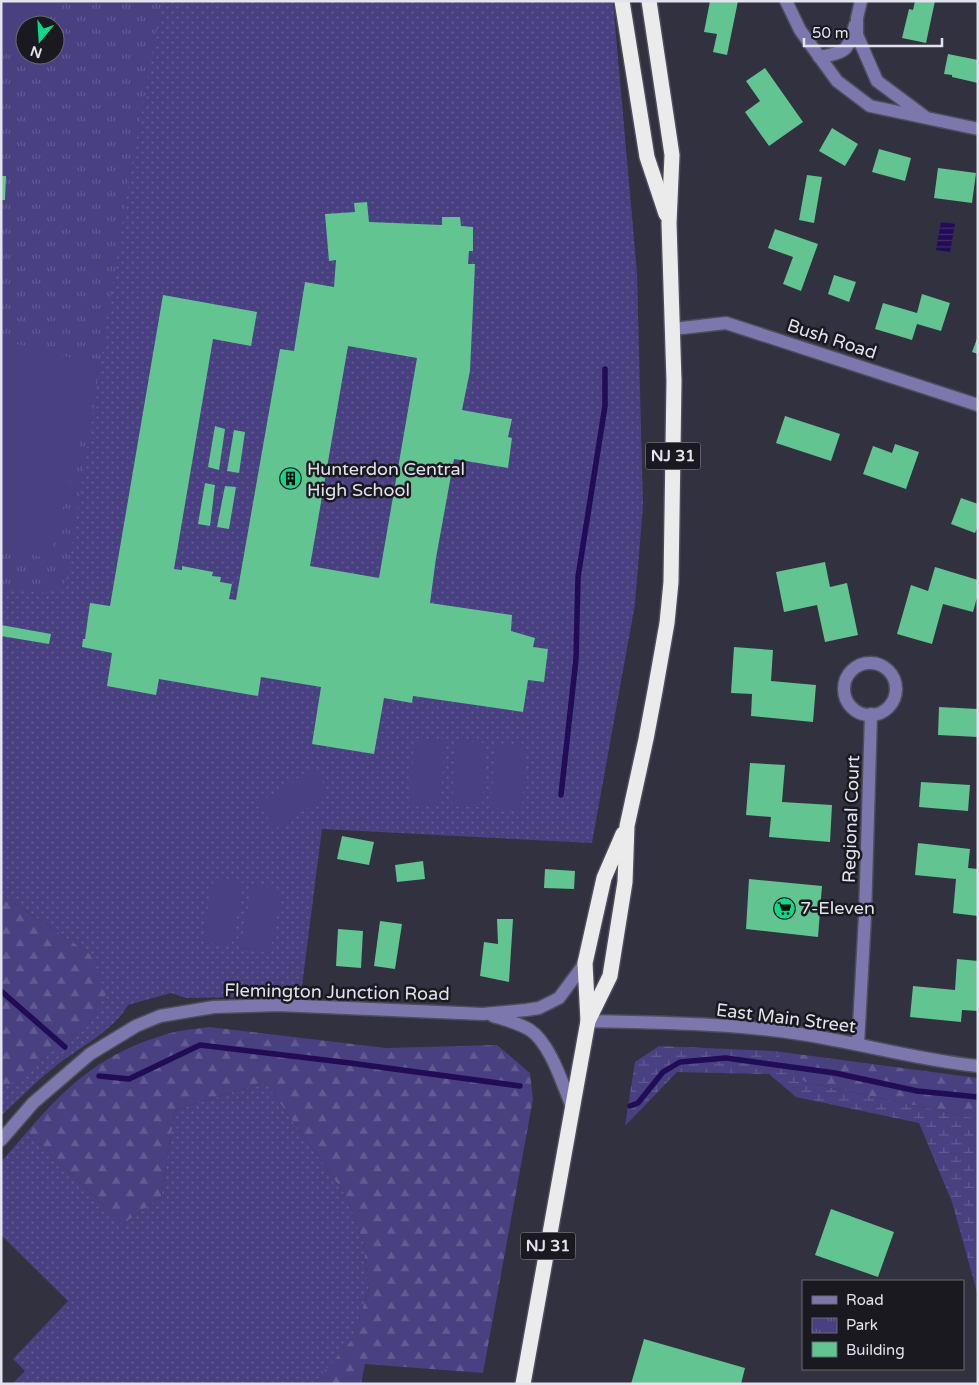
<svg xmlns="http://www.w3.org/2000/svg" width="979" height="1385" font-family="'Varela Round',sans-serif">
<style>
.grass{fill:url(#grass-dots);fill-rule:evenodd}
.forest{fill:url(#forest-firs)}
.wetland{fill:url(#wetland-marsh)}
.park{fill:url(#park-tufts);fill-rule:evenodd}
.garden{fill:#484080}
.water{fill:url(#water-rules)}
.lines{fill:none;stroke-linecap:round;stroke-linejoin:round}
.stream{stroke:#210c56;stroke-width:5.5}
.building{fill:#62c490;fill-rule:evenodd}
.minor-casing{stroke:#4d4d5b;stroke-width:15}
.highway-casing{stroke:#4d4d5b;stroke-width:18}
.minor{stroke:#7c78ae;stroke-width:12}
.highway{stroke:#ebebeb;stroke-width:15}
.labels{text-anchor:middle;dominant-baseline:central;stroke-width:5;stroke-linejoin:round;paint-order:stroke}
.shield{fill:#1a1920;stroke:#a7a6b0;stroke-width:1}
.shield-label{font-size:16px;font-weight:bold;fill:#e3e3ed}
.street-label{font-size:18px;fill:#e3e3ed;stroke:#1a1920}
.poi-label{font-size:18px;fill:#e3e3ed;stroke:#1a1920;text-anchor:start}
</style>
<defs>
<pattern id="grass-dots" width="8" height="8" patternUnits="userSpaceOnUse" patternTransform="scale(1.25)"><rect width="8" height="8" fill="#484080"/><path d="M2 2h.1M6 6h.1" fill="none" stroke="#625b92" stroke-width="1.8" stroke-linecap="round"/></pattern>
<pattern id="forest-firs" width="22" height="20" patternUnits="userSpaceOnUse" patternTransform="scale(1.25)"><rect width="22" height="20" fill="#484080"/><path d="M5 1l3.5 6h-7zM16 11l3.5 6h-7z" fill="#625b92"/></pattern>
<pattern id="wetland-marsh" width="20" height="14" patternUnits="userSpaceOnUse" patternTransform="scale(1.25)"><rect width="20" height="14" fill="#484080"/><path d="M1 5h8M5 5V1M11 12h8M15 12V8" fill="none" stroke="#625b92"/></pattern>
<pattern id="park-tufts" width="24" height="20" patternUnits="userSpaceOnUse" patternTransform="scale(1.25)"><rect width="24" height="20" fill="#484080"/><path d="M3 7l-1-3M5 7V3M7 7l1-3M15 17l-1-3M17 17v-4M19 17l1-3" fill="none" stroke="#625b92"/></pattern>
<pattern id="water-rules" width="6" height="5" patternUnits="userSpaceOnUse" patternTransform="scale(1.25)"><rect width="6" height="5" fill="#210c56"/><path d="M0 2.5h6" fill="none" stroke="#412f6f"/></pattern>
</defs>
<rect width="100%" height="100%" fill="#31313f"/>
<g class="grass">
<path d="M1,1H613L637,273L643,506L635,604L592,843L322,829L302,986V996L186,998L171,993L128,1005C114,1030 81,1047 58,1064C38,1080 20,1098 1,1116V1088L90,954L1,894ZM25,25H55V55H25Z"/>
<polygon points="265,1082 347,1197 363,1242 369,1289 352,1341 313,1384 12,1384 25,1371 13,1359 68,1301 1,1235 1,1162 27,1132 123,1224 161,1197 175,1110"/>
</g>
<g class="forest">
<polygon points="1,894 90,954 106,994 89,1025 74,1040 46,1055 22,1077 1,1090"/>
<path d="M209,1027L386,1048L497,1045L530,1073L533,1099L483,1373L365,1364L361,1384H313L352,1340L369,1289L363,1242L347,1197L265,1082L175,1110L161,1197L123,1224L27,1132C70,1082 103,1053 167,1034C180,1030 195,1029 209,1027Z"/>
<polygon points="774,1051 978,1078 978,1119 805,1082"/>
</g>
<polygon class="wetland" points="659,1046 774,1051 805,1082 978,1119 978,1296 952,1202 919,1123 796,1097 769,1074 677,1072 625,1126 635,1062"/>
<path class="park" d="M1,1H162L128,187L67,579L60,588L47,593L1,589ZM25,25H55V55H25Z"/>
<g class="garden">
<polygon points="1,1 52,1 29,25 25,25 25,27 1,42"/>
<polygon points="1,340 100,365 50,559 1,546"/>
<polygon points="414,739 444,741 441,805 410,804"/>
<polygon points="455,741 486,743 482,807 452,806"/>
<polygon points="495,744 525,745 522,810 491,808"/>
<polygon points="314,768 330,794 275,829 259,803"/>
<polygon points="214,878 244,883 231,947 202,941"/>
<polygon points="253,884 282,890 270,953 240,948"/>
</g>
<polygon class="water" points="941,221 955,224 950,252 936,250"/>
<g class="lines">
<g class="stream">
<polyline points="561,795 576,659 578,577 605,406 605,369"/>
<polyline points="1,991 65,1047"/>
<polyline points="99,1076 129,1079 200,1045 350,1063 520,1086"/>
<polyline points="630,1106 638,1103 663,1072 680,1062 726,1058 835,1073 917,1091 978,1097"/>
</g>
</g>
<g class="building">
<polygon points="710,1 738,1 727,55 713,52 717,34 704,32"/>
<polygon points="915,1 935,1 926,43 902,38 909,9 913,10"/>
<polygon points="948,54 978,60 978,83 952,77 952,75 944,74"/>
<polygon points="765,68 803,122 769,146 745,112 760,101 746,81"/>
<polygon points="832,128 858,144 845,166 819,151"/>
<polygon points="879,149 911,158 905,181 872,172"/>
<polygon points="938,168 976,173 972,203 934,198"/>
<polygon points="807,175 822,177 814,223 799,220"/>
<polygon points="1,176 6,176 5,200 1,200"/>
<path d="M367,202L369,222L442,225V217H460L461,226L473,227V251H469L468,264H475L470,371L462,410L512,419L508,437L512,438L508,468L454,459L436,558L430,603L512,615L511,631L535,638L533,647L548,649L544,682L528,680L523,712L413,696L412,703L384,698L374,754L312,744L321,687L261,677L258,696L159,679L156,695L107,686L112,653L82,647L83,639H85L90,603L110,606L163,295L257,312L251,346L213,339L174,569L182,570V566L213,572L212,576L221,577L220,582L232,584L229,599L236,600L280,349L294,351L305,282L334,287L336,260L329,261L325,214L355,212L354,203ZM348,346L417,358L379,578L310,566Z"/>
<polygon points="775,229 818,244 801,291 783,284 793,257 768,248"/>
<polygon points="834,275 856,282 849,302 828,294"/>
<polygon points="922,294 950,303 941,331 917,324 912,340 875,329 883,303 917,313"/>
<polygon points="978,336 978,354 972,352"/>
<polygon points="785,416 840,434 831,461 776,443"/>
<polygon points="215,426 225,429 219,470 208,467"/>
<polygon points="234,430 245,432 239,473 227,471"/>
<polygon points="895,444 919,452 906,489 863,474 873,446 892,453"/>
<polygon points="205,483 215,485 210,526 198,524"/>
<polygon points="225,486 236,487 229,529 217,527"/>
<polygon points="961,498 978,504 978,526 975,533 951,524"/>
<polygon points="825,562 830,587 847,583 858,635 825,642 817,605 784,612 776,572"/>
<polygon points="935,567 978,580 978,594 973,612 943,604 932,644 897,634 911,585 928,591"/>
<polygon points="1,625 51,634 49,644 1,636"/>
<polygon points="734,647 773,650 771,681 816,685 813,722 751,716 752,694 731,693"/>
<polygon points="939,707 978,709 978,737 938,735"/>
<polygon points="750,763 785,765 782,802 832,805 830,842 769,837 771,817 746,815"/>
<polygon points="921,782 970,785 968,811 919,807"/>
<polygon points="342,836 374,842 369,865 337,859"/>
<polygon points="918,843 970,849 968,868 978,869 978,916 953,913 956,879 915,875"/>
<polygon points="423,861 425,879 397,882 395,865"/>
<polygon points="545,869 575,871 574,889 544,888"/>
<polygon points="749,879 822,886 818,937 746,929"/>
<polygon points="497,919 513,919 509,982 480,976 484,942 498,944"/>
<polygon points="380,921 402,924 395,969 374,966"/>
<polygon points="338,929 363,931 361,968 336,966"/>
<polygon points="957,959 978,961 978,1011 962,1010 961,1022 910,1017 913,986 955,990"/>
<polygon points="831,1209 894,1232 878,1277 815,1255"/>
<polygon points="644,1339 745,1368 741,1384 631,1384"/>
</g>
<g class="lines">
<defs>
<g id="minor">
<polyline points="786,1 800,30 837,81 870,106 978,129"/>
<polyline points="861,1 857,18 857,35 877,81 924,116"/>
<path d="M819,57C847,52 847,52 855,25"/>
<polyline points="673,329 726,323 978,405"/>
<circle cx="870" cy="689" r="26"/>
<path d="M493,1016C506,1020 519,1023 530,1030C551,1044 563,1086 573,1109"/>
<path d="M588,1021C659,1023 731,1023 801,1034C860,1043 918,1060 978,1066"/>
<polyline points="858,1044 865,916 871,714"/>
<polyline points="1,1140 33,1103 90,1054 136,1026 160,1016 214,1007 278,1005 483,1014 526,1010 539,1008 559,998 585,963"/>
</g>
<g id="highway">
<polyline points="622,1 647,157 666,214"/>
<polyline points="588,1021 610,976 625,882 627,826 646,739 655,691 667,623 671,582 674,381 669,223 672,155 649,1"/>
<polyline points="523,1384 588,1021 585,963 604,878 623,834"/>
</g>
</defs>
<use href="#minor" class="minor-casing"/>
<use href="#highway" class="highway-casing"/>
<use href="#minor" class="minor"/>
<use href="#highway" class="highway"/>
</g>
<defs>
<symbol id="building-disc" viewBox="-11 -11 22 22"><circle r="9.5" fill="#0ed98a" stroke="#1a1920"/><path d="M-4-6H4V6H1V3H-1V6H-4ZM-2.5-4.3h1.7v1.8h-1.7ZM.8-4.3h1.7v1.8H.8ZM-2.5-1h1.7V.8h-1.7ZM.8-1h1.7V.8H.8Z" fill="#111"/></symbol>
<symbol id="supermarket-disc" viewBox="-11 -11 22 22"><circle r="9.5" fill="#0ed98a" stroke="#1a1920"/><path d="M-6-5.5h2.5l.6 2H6L4.5 2H-2.5L-4.4-4H-6ZM-1.5 3.2a1.3 1.3 0 1 0 .1 0ZM3 3.2a1.3 1.3 0 1 0 .1 0Z" fill="#111"/></symbol>
</defs>
<g fill-rule="evenodd">
<use href="#building-disc" x="278" y="466" width="25" height="25"/>
<use href="#supermarket-disc" x="772" y="896" width="25" height="25"/>
</g>
<g class="labels">
<g class="shield">
<rect x="645.5" y="442.5" width="55" height="27" rx="4"/>
<rect x="520.5" y="1232.5" width="55" height="27" rx="4"/>
</g>
<g class="shield-label">
<text x="673" y="456">NJ 31</text>
<text x="548" y="1246">NJ 31</text>
</g>
<g class="street-label">
<text transform="translate(832 339) rotate(18)">Bush Road</text>
<text transform="translate(851 819) rotate(-88)">Regional Court</text>
<text transform="translate(337 992) rotate(1)">Flemington Junction Road</text>
<text transform="translate(786 1018) rotate(7)">East Main Street</text>
</g>
<g class="poi-label">
<text x="307" y="469">Hunterdon Central<tspan x="307" dy="21">High School</tspan></text>
<text x="800" y="908">7-Eleven</text>
</g>
</g>
<rect width="979" height="1385" fill="none" stroke="#e3e3ed" stroke-width="5"/>
<rect x="802" y="1280" width="162" height="90" fill="#1a1920" stroke="#6a6a72"/>
<rect x="812" y="1296" width="25" height="8" fill="#7c78ae" stroke="#6a6a72"/>
<text x="846" y="1305" font-size="15" fill="#e3e3ed">Road</text>
<rect x="812" y="1318" width="25" height="15" fill="url(#park-tufts)" stroke="#6a6a72"/>
<text x="846" y="1330" font-size="15" fill="#e3e3ed">Park</text>
<rect x="812" y="1342" width="25" height="15" fill="#62c490" stroke="#6a6a72"/>
<text x="846" y="1355" font-size="15" fill="#e3e3ed">Building</text>
<g transform="translate(40 40) rotate(198)"><circle r="24" fill="#1a1920" stroke="#6a6a72"/>
<path d="M0-4L9 19L0 12L-9 19Z" fill="#0ed98a"/>
<text y="-8" font-size="14" font-weight="bold" text-anchor="middle" fill="#e3e3ed">N</text>
</g>
<path d="M804 38v8h138v-8" fill="none" stroke="#e3e3ed" stroke-width="2.5"/>
<text x="812" y="38" font-size="15" fill="#e3e3ed" stroke="#1a1920" stroke-width="4" paint-order="stroke">50 m</text>
</svg>
